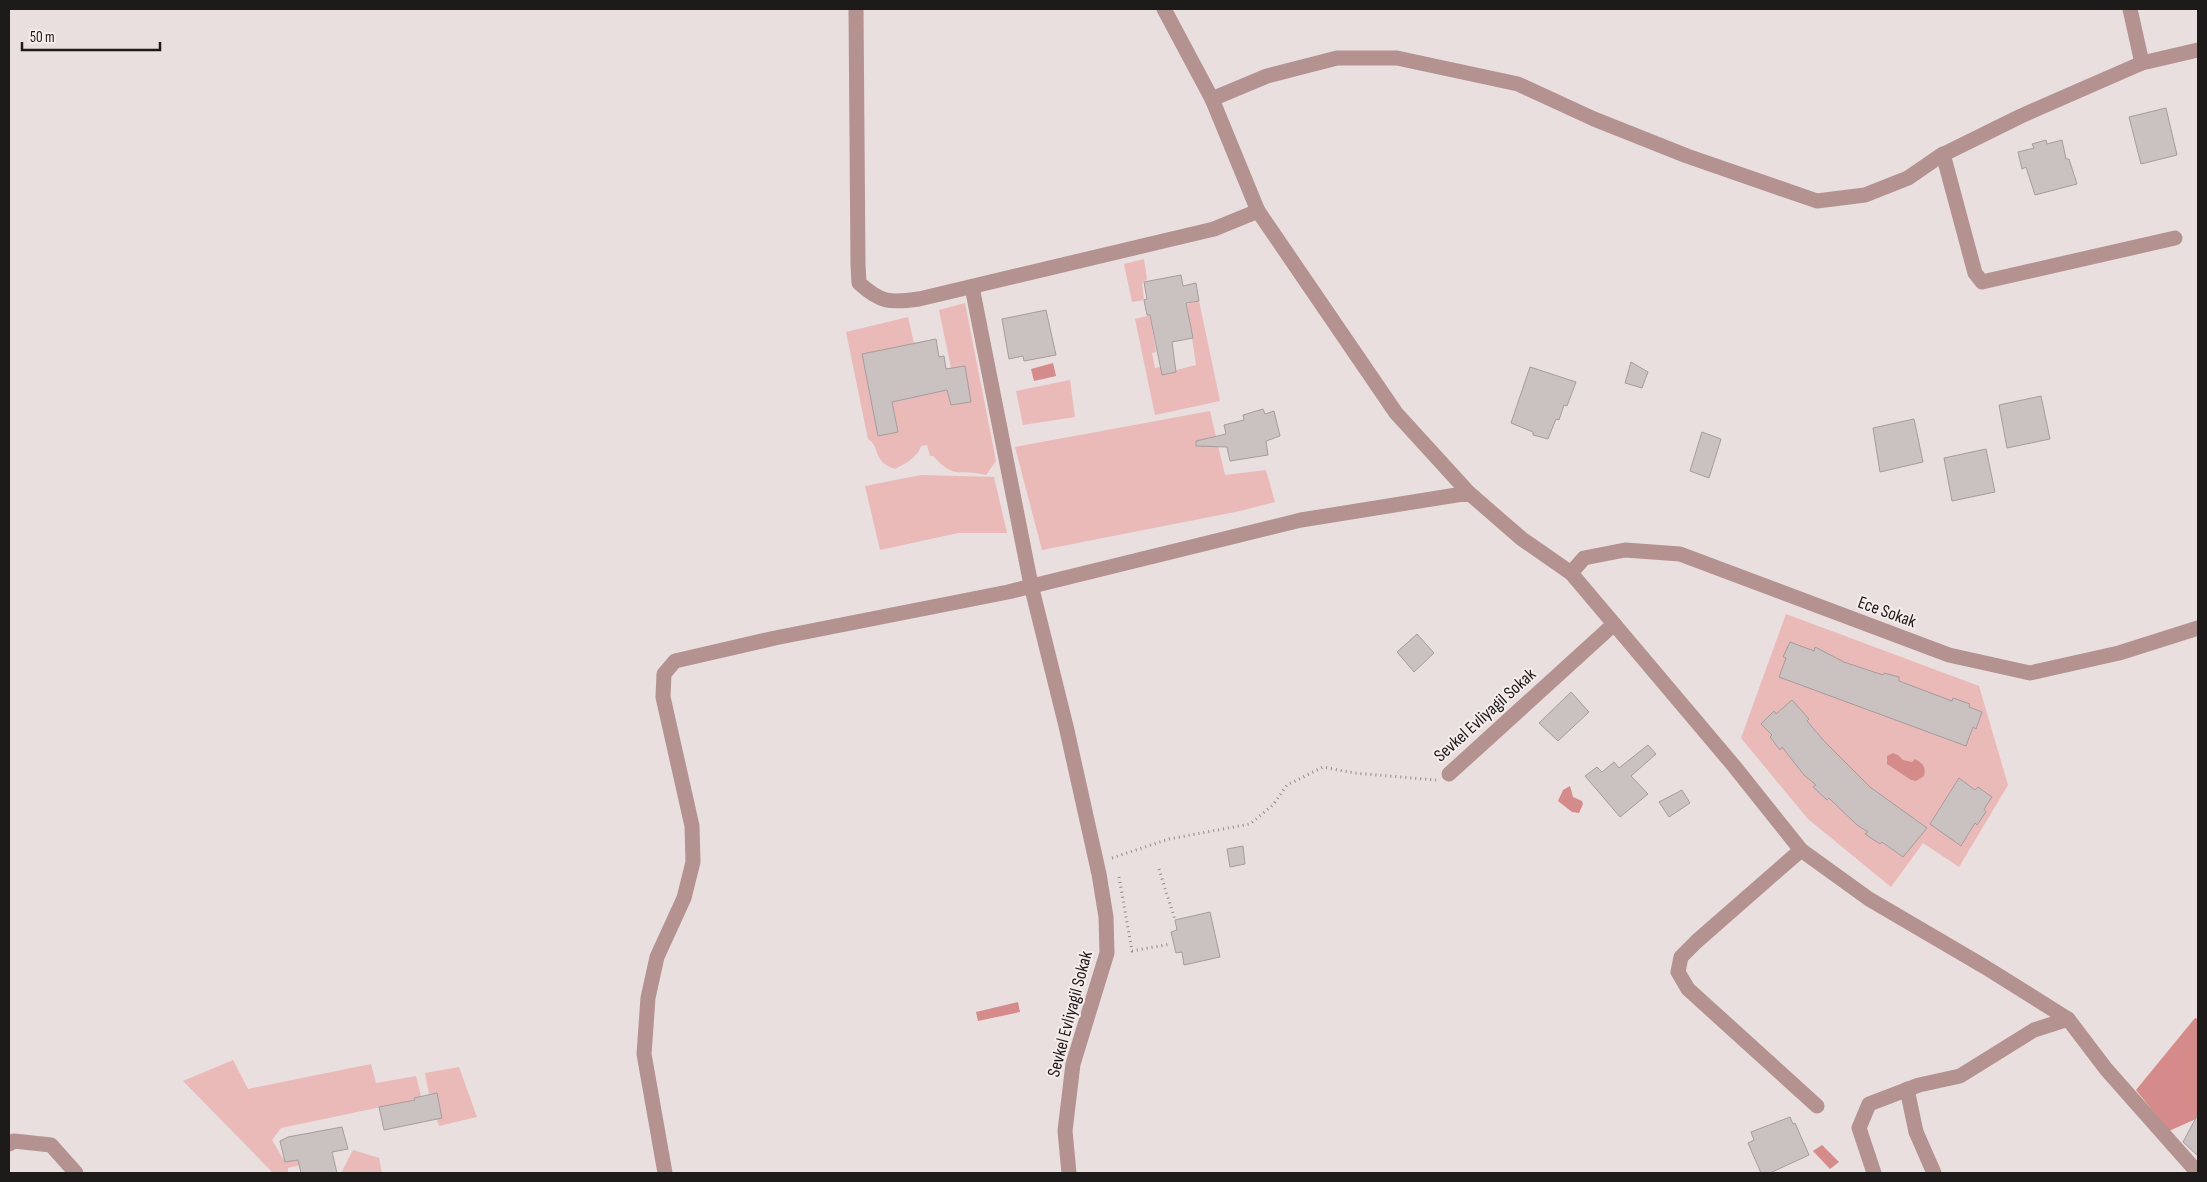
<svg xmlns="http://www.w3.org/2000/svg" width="2207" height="1182" font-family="'Sofia Sans Condensed',sans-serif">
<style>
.green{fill:#eabab8}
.forest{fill:#d48b89}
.building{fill:#cac1c1;stroke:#a59c9c}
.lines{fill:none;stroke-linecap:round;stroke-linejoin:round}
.path{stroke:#918b8a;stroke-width:3;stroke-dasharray:1 4;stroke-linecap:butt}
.minor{stroke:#b39290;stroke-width:15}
.labels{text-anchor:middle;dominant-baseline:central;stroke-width:4;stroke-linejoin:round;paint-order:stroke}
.street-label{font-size:18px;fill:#1d1a1a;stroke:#f5eceb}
</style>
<rect width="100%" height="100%" fill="#e8dfde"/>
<g class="green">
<polygon points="1144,259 1147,279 1142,283 1144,300 1132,302 1124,264"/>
<polygon points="1199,301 1220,401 1155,415 1135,319 1150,315 1156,352 1152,353 1155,368 1160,367 1162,375 1175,372 1176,370 1196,365 1187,304"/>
<path d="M965,303L996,461L986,475C959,468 956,481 933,456H930L927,445L921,446C918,457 905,464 895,469C872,462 881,447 868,439L846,332L908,317L914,343L935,339L939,357L944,356L946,369L951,368L939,310Z"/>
<polygon points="1070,380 1075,417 1023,425 1016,391"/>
<polygon points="1210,411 1225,475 1266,470 1275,502 1240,511 1042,550 1015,447"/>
<polygon points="921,475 994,477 1007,533 958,533 880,550 865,486"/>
<polygon points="1786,614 1979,686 2008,785 1959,867 1923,843 1891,887 1808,819 1741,738"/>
<polygon points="233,1060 248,1089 371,1064 376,1083 416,1076 421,1096 410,1101 281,1128 272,1140 285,1162 303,1158 305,1164 288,1168 288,1173 273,1173 183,1081"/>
<polygon points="459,1067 477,1117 439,1126 437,1119 442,1117 437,1093 429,1094 425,1073"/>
<polygon points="353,1150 379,1158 382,1173 341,1173"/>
</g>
<g class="forest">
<polygon points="1053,363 1056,376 1034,381 1031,369"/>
<path d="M1893,753L1898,755L1903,760L1912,762L1915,759C1923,763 1926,767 1924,776L1916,781L1911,780L1887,764V756Z"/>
<polygon points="1570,786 1573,797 1582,801 1583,804 1579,813 1572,812 1558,801 1563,790"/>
<polygon points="1018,1002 1020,1012 978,1021 976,1012"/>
<polygon points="2195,1018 2198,1019 2198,1118 2169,1131 2136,1090"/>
<polygon points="1822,1145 1839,1162 1830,1169 1813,1151"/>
</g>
<g class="building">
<polygon points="2166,108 2177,155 2141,164 2129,117"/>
<polygon points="2046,140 2047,144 2062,140 2066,159 2069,159 2077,184 2035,195 2026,167 2022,169 2018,152 2034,148 2032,144"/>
<polygon points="1181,275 1183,286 1196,283 1199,301 1186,303 1193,338 1172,342 1176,372 1162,375 1150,315 1147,315 1144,300 1147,299 1144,282"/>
<polygon points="1046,310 1056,355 1024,361 1023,356 1009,359 1002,319"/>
<polygon points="936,339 939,357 944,356 946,369 965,366 971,402 951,405 947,390 892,402 898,432 878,436 862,354"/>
<polygon points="1631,362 1648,372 1642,388 1625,383"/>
<polygon points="1530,367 1576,382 1567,406 1564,405 1559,420 1556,419 1548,439 1533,435 1533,432 1511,423"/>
<polygon points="2041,396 2050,439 2007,448 1999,405"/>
<polygon points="1263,409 1265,414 1274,411 1280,436 1266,441 1268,455 1230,461 1227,447 1196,446 1196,441 1226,434 1224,425 1244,420 1243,415"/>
<polygon points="1914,419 1923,462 1880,472 1873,428"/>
<polygon points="1702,432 1721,439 1709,478 1690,471"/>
<polygon points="1986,449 1995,492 1952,501 1944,458"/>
<polygon points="1417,634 1434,653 1414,672 1397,652"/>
<polygon points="1790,642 1814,651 1815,647 1844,662 1883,675 1884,673 1899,677 1899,681 1952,701 1953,698 1970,704 1969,707 1982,712 1976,729 1973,727 1966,746 1779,677 1786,658 1783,657"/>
<polygon points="1571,692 1589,712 1558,741 1539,723"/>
<polygon points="1792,700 1809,719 1807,721 1824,741 1870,787 1927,828 1903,857 1882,842 1880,844 1865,834 1868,832 1857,825 1829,798 1827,800 1813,787 1816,785 1804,775 1782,747 1780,750 1770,737 1772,735 1761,724 1774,711 1776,714"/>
<polygon points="1648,745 1656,754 1631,776 1648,794 1620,817 1585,776 1597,767 1602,772 1614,762 1619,768"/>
<polygon points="1959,778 1975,790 1978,787 1992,797 1984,809 1986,812 1977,825 1975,823 1961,846 1930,824"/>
<polygon points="1682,790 1690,803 1669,817 1659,802"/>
<polygon points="1243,846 1245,864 1230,867 1227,849"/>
<polygon points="1210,912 1220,957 1184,965 1182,952 1176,953 1171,932 1177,930 1175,920"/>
<polygon points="437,1093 442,1118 384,1130 379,1107 415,1100 414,1098"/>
<polygon points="2198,1114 2198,1156 2183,1142"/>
<polygon points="1790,1117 1793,1124 1795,1123 1809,1155 1770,1173 1761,1173 1748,1143 1754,1140 1751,1132"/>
<polygon points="342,1127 348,1149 332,1152 337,1173 301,1173 298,1160 285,1162 280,1141 288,1137"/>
</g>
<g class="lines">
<g class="path">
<polyline points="1112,858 1169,839 1250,824 1273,805 1287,785 1323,767 1354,773 1436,780"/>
<polyline points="1159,869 1175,920"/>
<polyline points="1119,877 1132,951 1171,944"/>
</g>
<g class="minor">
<path d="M856,9L858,265L859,283C881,303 890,303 919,299L1214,229L1258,211L1396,413L1469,493"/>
<polyline points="1164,9 1212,99"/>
<polyline points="2130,9 2142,63"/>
<polyline points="1943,154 1975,273 1982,282 2175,238"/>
<polyline points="1258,211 1212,99 1267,76 1337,58 1397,58 1518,84 1594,119 1687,156 1817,201 1865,195 1908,178 1940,156 2021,116 2142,63 2198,50"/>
<polyline points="972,287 1031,585 1066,726 1099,874 1106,917 1107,953 1073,1064 1065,1131 1069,1173"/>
<polyline points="1571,573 1584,558 1625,550 1680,554 1949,655 2030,673 2119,653 2198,628"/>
<polyline points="1449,774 1614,624"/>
<polyline points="1801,850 1697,941 1681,957 1678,972 1688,989 1817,1106"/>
<polyline points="1907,1089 1916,1132 1934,1173"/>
<polyline points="9,1144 14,1141 51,1145 76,1173"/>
<polyline points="665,1173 644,1054 648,998 657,957 684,898 693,862 692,826 663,697 664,674 675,661 775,638 1008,592 1301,520 1469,493 1522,539 1571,573 1734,766 1801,850 1869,899 1985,967 2068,1019 2106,1069 2198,1173"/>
<polyline points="1874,1173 1859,1128 1869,1104 1919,1085 1960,1076 2034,1030 2068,1019"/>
</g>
</g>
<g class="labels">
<g class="street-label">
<text transform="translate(1887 612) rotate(20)">Ece Sokak</text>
<text transform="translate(1485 715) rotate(-42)">Sevkel Evliyagil Sokak</text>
<text transform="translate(1070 1014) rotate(-75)">Sevkel Evliyagil Sokak</text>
</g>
</g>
<rect width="2207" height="1182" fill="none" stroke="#1d1a1a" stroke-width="20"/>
<path d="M22 42v8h138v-8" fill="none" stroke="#1d1a1a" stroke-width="2.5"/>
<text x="30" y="42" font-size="15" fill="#1d1a1a" stroke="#f5eceb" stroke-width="4" paint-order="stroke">50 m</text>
</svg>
